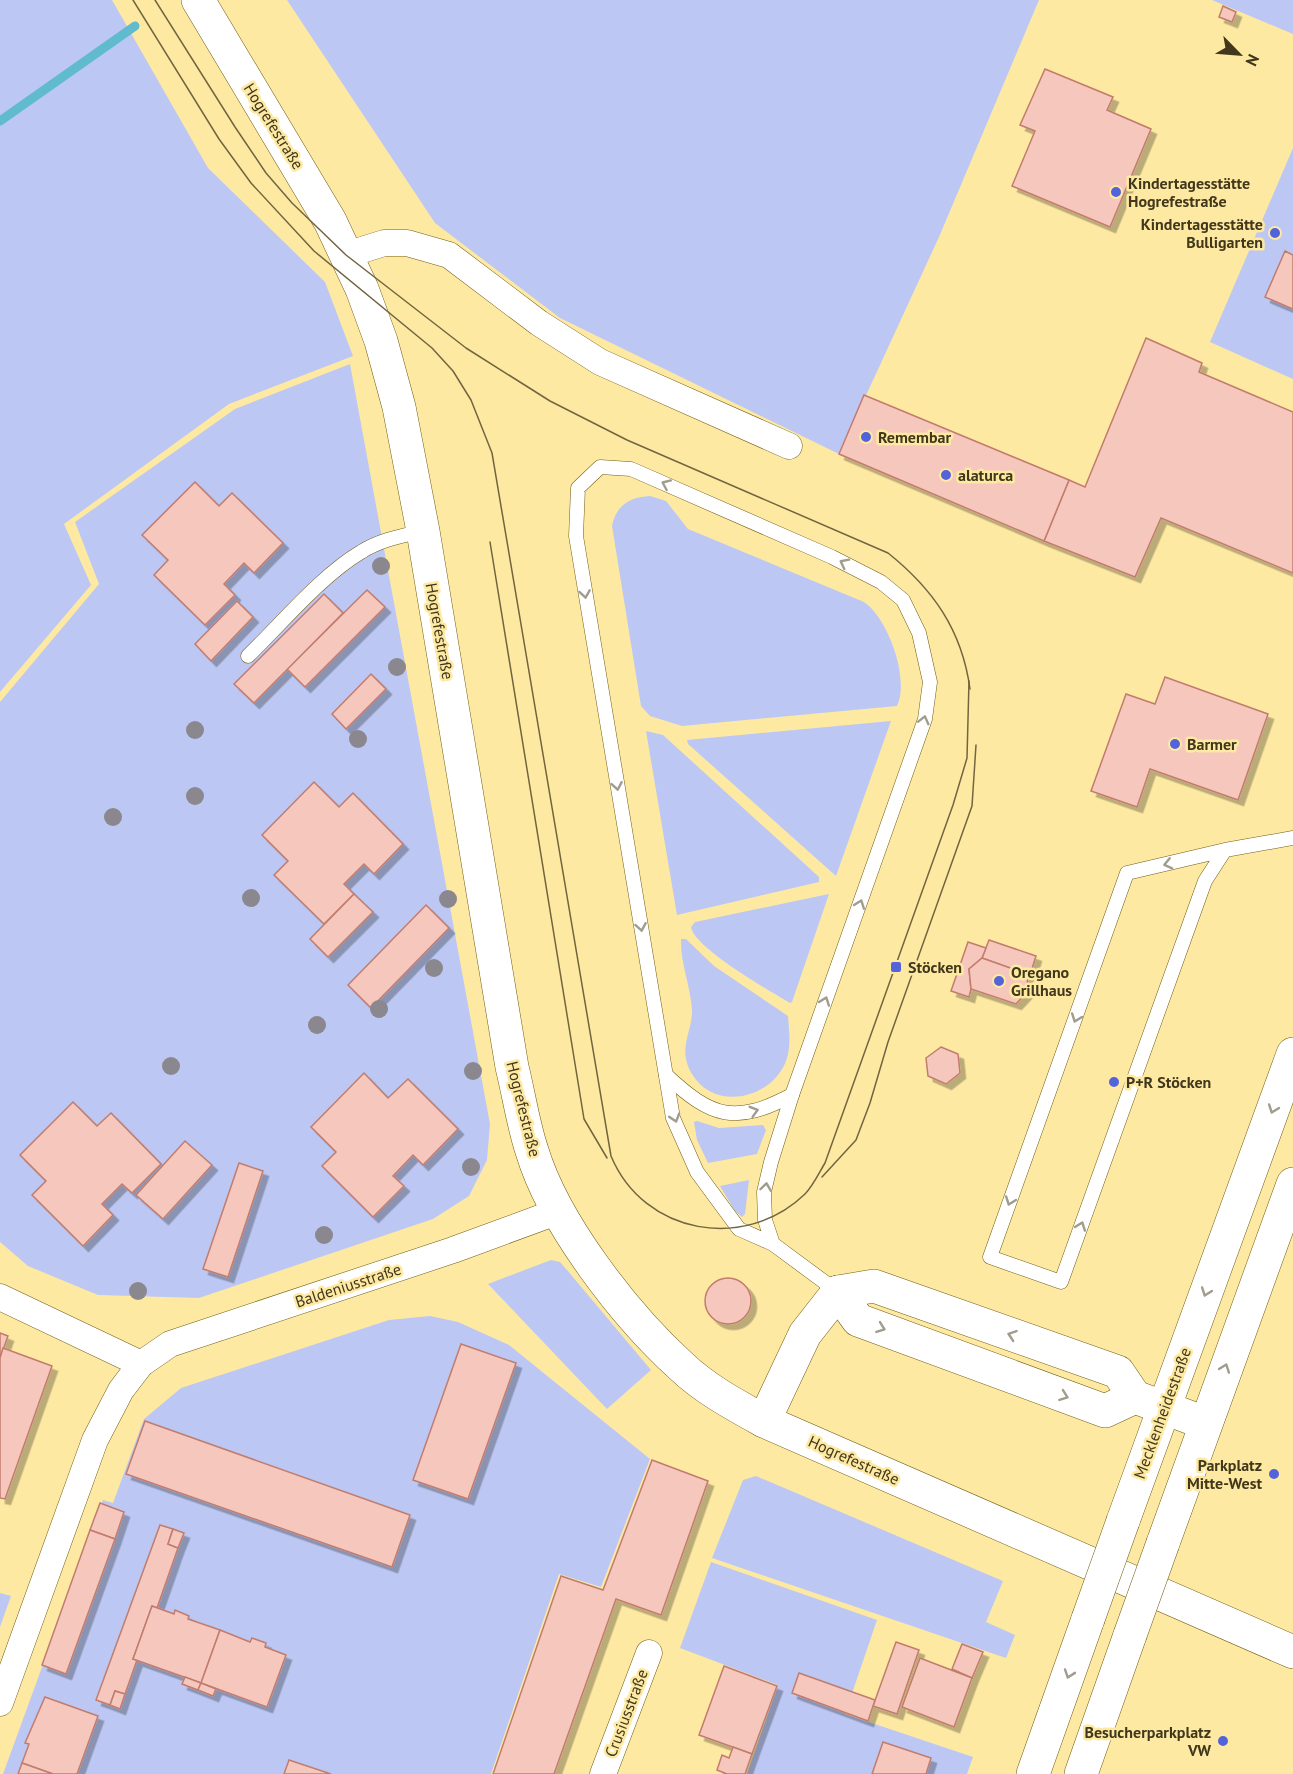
<svg xmlns="http://www.w3.org/2000/svg" width="1293" height="1774" font-family="'PT Sans',sans-serif">
<style>
.green{fill:#bcc8f3}
.lines{fill:none;stroke-linecap:round;stroke-linejoin:round}
.stream{stroke:#61bbce;stroke-width:9}
.building{fill:#f5c7bd;stroke:#c27c6d;stroke-width:1.5;filter:url(#shadow)}
.service-casing{stroke:#725e16;stroke-width:15}
.minor-casing{stroke:#725e16;stroke-width:27}
.tertiary-casing{stroke:#725e16;stroke-width:34}
.secondary-casing{stroke:#725e16;stroke-width:34}
.service{stroke:#fff;stroke-width:14}
.minor{stroke:#fff;stroke-width:26}
.tertiary{stroke:#fff;stroke-width:33}
.secondary{stroke:#fff;stroke-width:33}
.tram{stroke:#71653f;stroke-width:1.5}
.secondary-bridge-casing{stroke:#725e16;stroke-width:34;stroke-linecap:butt}
.secondary-bridge{stroke:#fff;stroke-width:33}
.tree{fill:#8b878e}
.oneway{stroke:#a09c8e}
.poi-dot{fill:#5363d9;stroke:#fee9a3;stroke-width:2}
.labels{text-anchor:middle;dominant-baseline:central;stroke-width:5;stroke-linejoin:round;paint-order:stroke}
.street-label{font-size:16px;fill:#41381c;stroke:#fee9a3}
.poi-label{font-size:16px;font-weight:bold;fill:#41381c;stroke:#fee9a3;text-anchor:start}
</style>
<defs>
<filter id="shadow"><feDropShadow dx="5.5" dy="5.5" stdDeviation="0" flood-color="#0004"/></filter>
</defs>
<rect width="100%" height="100%" fill="#fee9a3"/>
<g class="green">
<polygon points="0,0 112,0 208,168 325,282 353,356 229,404 64,524 91,585 0,692"/>
<polygon points="287,0 1039,0 939,237 839,454 560,318 435,223"/>
<polygon points="1212,0 1293,0 1293,34"/>
<polygon points="1293,148 1293,379 1210,342"/>
<polygon points="350,364 490,1124 487,1160 469,1196 433,1219 199,1298 98,1295 28,1266 0,1242 0,702 99,584 75,522 235,409"/>
<path d="M650,496L666,501L688,529L864,602C888,618 910,679 897,706L682,726L650,716L641,706L612,526C616,505 630,497 650,496Z"/>
<polygon points="891,721 836,876 688,744 687,740"/>
<polygon points="646,731 663,735 819,877 819,882 677,915"/>
<path d="M829,894L792,1002L790,1003C770,991 694,948 691,927L695,922Z"/>
<path d="M681,939H686L714,966L788,1016C789,1030 791,1045 787,1058C775,1098 715,1113 692,1074C677,1049 692,1033 692,1011C691,987 680,963 681,939Z"/>
<polygon points="697,1121 719,1128 763,1125 766,1130 757,1154 708,1163 697,1140 694,1122"/>
<polygon points="749,1180 745,1214 742,1217 735,1211 720,1186"/>
<polygon points="551,1260 560,1262 567,1270 651,1370 607,1409 488,1284"/>
<polygon points="430,1316 458,1322 509,1345 650,1459 601,1587 559,1574 491,1774 3,1774 103,1500 113,1503 144,1419 181,1388 389,1320"/>
<polygon points="756,1476 1003,1581 986,1622 1015,1635 1006,1658 712,1558 743,1480"/>
<polygon points="711,1562 877,1620 845,1714 973,1757 967,1774 747,1774 778,1685 680,1648"/>
<polygon points="0,1593 11,1596 0,1627"/>
</g>
<g class="lines">
<polyline class="stream" points="0,121 135,26"/>
</g>
<g class="building">
<polygon points="1223,6 1236,12 1232,22 1219,17"/>
<polygon points="1045,69 1113,97 1107,110 1151,129 1110,227 1012,186 1035,131 1020,125"/>
<polygon points="1285,251 1293,255 1293,309 1265,297"/>
<polygon points="1146,338 1202,363 1199,372 1293,412 1293,573 1161,518 1135,577 1044,541 1069,480 1085,487"/>
<polygon points="864,395 1069,480 1044,541 839,454"/>
<polygon points="195,482 219,506 232,493 283,543 254,573 244,563 224,584 235,595 205,625 154,575 168,560 142,535"/>
<polygon points="367,590 385,607 305,687 287,669"/>
<polygon points="324,594 343,613 254,703 234,684"/>
<polygon points="237,601 253,617 211,661 195,644"/>
<polygon points="371,674 386,689 346,729 332,714"/>
<polygon points="1165,677 1268,714 1238,800 1150,769 1137,807 1091,791 1126,694 1155,704"/>
<polygon points="314,782 339,807 353,793 403,844 374,874 364,864 344,884 354,894 324,924 274,875 288,861 262,835"/>
<polygon points="354,894 373,912 328,957 310,939"/>
<polygon points="426,905 449,928 371,1008 348,985"/>
<polygon points="989,940 1036,956 1030,975 982,958"/>
<polygon points="968,942 986,948 982,958 969,969 971,989 969,997 951,991"/>
<polygon points="982,958 1027,974 1028,991 1016,1004 971,989 969,969"/>
<polygon points="941,1047 958,1054 960,1073 946,1084 928,1076 926,1058"/>
<polygon points="364,1073 388,1098 408,1079 458,1129 423,1165 413,1155 393,1176 404,1186 373,1217 322,1166 336,1152 311,1127"/>
<polygon points="73,1102 97,1126 111,1113 161,1164 132,1193 122,1184 102,1204 113,1215 83,1246 32,1195 46,1181 20,1155"/>
<polygon points="185,1141 212,1165 163,1219 136,1195"/>
<polygon points="239,1163 263,1171 228,1277 203,1269"/>
<circle cx="728" cy="1301" r="23"/>
<polygon points="0,1333 8,1336 0,1358"/>
<polygon points="461,1344 516,1363 468,1499 413,1480"/>
<polygon points="3,1348 52,1366 5,1499 0,1498 0,1358"/>
<polygon points="145,1421 410,1515 392,1567 126,1474"/>
<polygon points="652,1460 708,1481 661,1615 616,1599 554,1774 493,1774 561,1576 603,1590"/>
<polygon points="100,1503 124,1512 115,1539 90,1530"/>
<polygon points="160,1525 173,1529 168,1544 178,1548 157,1608 152,1606 133,1659 137,1660 125,1694 115,1691 110,1705 96,1700"/>
<polygon points="173,1529 184,1533 178,1548 168,1544"/>
<polygon points="90,1530 115,1539 66,1674 42,1665"/>
<polygon points="152,1606 174,1614 175,1610 189,1616 188,1619 220,1630 201,1683 133,1659"/>
<polygon points="220,1630 250,1642 252,1638 266,1643 265,1647 286,1655 267,1707 201,1683"/>
<polygon points="896,1642 919,1650 897,1714 873,1706"/>
<polygon points="962,1644 983,1652 972,1678 952,1669"/>
<polygon points="920,1658 972,1678 954,1727 902,1707"/>
<polygon points="724,1666 777,1686 752,1754 699,1735"/>
<polygon points="799,1673 875,1700 868,1721 792,1693"/>
<polygon points="185,1677 201,1683 198,1690 182,1684"/>
<polygon points="201,1683 216,1689 213,1696 198,1690"/>
<polygon points="115,1691 125,1694 120,1709 110,1705"/>
<polygon points="45,1697 98,1716 77,1774 53,1774 22,1763 29,1744 25,1743"/>
<polygon points="883,1742 931,1758 926,1774 872,1774"/>
<polygon points="733,1747 752,1754 745,1774 727,1774 717,1770 722,1755 729,1758"/>
<polygon points="289,1760 331,1774 284,1774"/>
<polygon points="22,1763 53,1774 18,1774"/>
</g>
<g class="lines">
<defs>
<g id="service">
<path d="M248,656C281,624 322,575 361,552C380,540 401,536 423,531"/>
<polyline points="1225,850 1205,881 1061,1282 990,1257 1127,873 1225,850 1293,838"/>
<path d="M666,1075C712,1118 735,1125 792,1095"/>
<polyline points="773,1244 765,1220 764,1192 771,1162 792,1095 925,719 930,682 919,633 903,600 881,582 832,557 631,469 600,467 578,488 576,536 673,1118 697,1172 739,1229 773,1244 838,1292"/>
</g>
<g id="minor">
<polyline points="346,255 384,243 407,243 449,255 539,323 600,362 789,446"/>
<polyline points="0,1297 141,1364"/>
<polyline points="0,1703 95,1440 121,1390 141,1364 170,1344 453,1250 559,1211"/>
<polyline points="603,1774 649,1653"/>
</g>
<path id="tertiary" d="M198,0L330,221L362,289L381,341L399,407L423,531L512,1067C519,1095 523,1124 532,1151C554,1224 625,1315 681,1366C705,1389 735,1405 764,1421L1293,1652"/>
<g id="secondary">
<polyline points="838,1292 858,1320 1105,1411 1135,1397"/>
<polyline points="764,1421 805,1334 838,1292 874,1286 1118,1372 1135,1397 1205,1423"/>
<polyline points="1123,1521 1293,1054"/>
<polyline points="1163,1543 1293,1184"/>
<polyline points="1033,1774 1088,1619"/>
<polyline points="1081,1774 1130,1635"/>
</g>
</defs>
<use href="#service" class="service-casing"/>
<use href="#minor" class="minor-casing"/>
<use href="#tertiary" class="tertiary-casing"/>
<use href="#secondary" class="secondary-casing"/>
<use href="#service" class="service"/>
<use href="#minor" class="minor"/>
<use href="#tertiary" class="tertiary"/>
<use href="#secondary" class="secondary"/>
<g class="tram">
<path d="M133,0L219,139L251,183L314,251L432,348L453,371L471,400L492,453L611,1156C644,1235 745,1252 805,1194C813,1186 819,1173 825,1163L953,805L967,758L969,681"/>
<path d="M155,0L235,127L266,173L292,203L346,255L466,348L550,401L627,440L888,553C933,589 962,630 970,689"/>
<polyline points="490,542 584,1119 607,1158"/>
<polyline points="822,1177 856,1140 870,1103 888,1042 972,806 976,745"/>
</g>
<defs>
<g id="secondary-bridge">
<polyline points="1088,1619 1123,1521"/>
<polyline points="1130,1635 1163,1543"/>
</g>
</defs>
<use href="#secondary-bridge" class="secondary-bridge-casing"/>
<use href="#secondary-bridge" class="secondary-bridge"/>
</g>
<g class="tree">
<circle cx="381" cy="566" r="9"/>
<circle cx="397" cy="667" r="9"/>
<circle cx="195" cy="730" r="9"/>
<circle cx="358" cy="739" r="9"/>
<circle cx="195" cy="796" r="9"/>
<circle cx="113" cy="817" r="9"/>
<circle cx="251" cy="898" r="9"/>
<circle cx="448" cy="899" r="9"/>
<circle cx="434" cy="968" r="9"/>
<circle cx="379" cy="1009" r="9"/>
<circle cx="317" cy="1025" r="9"/>
<circle cx="171" cy="1066" r="9"/>
<circle cx="473" cy="1071" r="9"/>
<circle cx="471" cy="1167" r="9"/>
<circle cx="324" cy="1235" r="9"/>
<circle cx="138" cy="1291" r="9"/>
</g>
<defs><path id="oneway-chevron" d="M-2-3.5L2.5 0L-2 3.5" fill="none" stroke-width="1.6" stroke-linecap="round" stroke-linejoin="round" transform="scale(1.5)"/></defs>
<g class="oneway">
<use href="#oneway-chevron" transform="translate(666 484) rotate(-156)"/>
<use href="#oneway-chevron" transform="translate(844 563) rotate(-153)"/>
<use href="#oneway-chevron" transform="translate(585 594) rotate(81)"/>
<use href="#oneway-chevron" transform="translate(924 720) rotate(-76)"/>
<use href="#oneway-chevron" transform="translate(617 786) rotate(80)"/>
<use href="#oneway-chevron" transform="translate(1168 864) rotate(167)"/>
<use href="#oneway-chevron" transform="translate(860 904) rotate(-70)"/>
<use href="#oneway-chevron" transform="translate(641 927) rotate(80)"/>
<use href="#oneway-chevron" transform="translate(825 1001) rotate(-70)"/>
<use href="#oneway-chevron" transform="translate(1076 1018) rotate(110)"/>
<use href="#oneway-chevron" transform="translate(1273 1109) rotate(110)"/>
<use href="#oneway-chevron" transform="translate(754 1111) rotate(-16)"/>
<use href="#oneway-chevron" transform="translate(675 1118) rotate(73)"/>
<use href="#oneway-chevron" transform="translate(766 1187) rotate(-82)"/>
<use href="#oneway-chevron" transform="translate(1010 1201) rotate(110)"/>
<use href="#oneway-chevron" transform="translate(1081 1226) rotate(-70)"/>
<use href="#oneway-chevron" transform="translate(1206 1292) rotate(110)"/>
<use href="#oneway-chevron" transform="translate(881 1328) rotate(20)"/>
<use href="#oneway-chevron" transform="translate(1012 1335) rotate(-161)"/>
<use href="#oneway-chevron" transform="translate(1225 1368) rotate(-70)"/>
<use href="#oneway-chevron" transform="translate(1064 1396) rotate(20)"/>
<use href="#oneway-chevron" transform="translate(1069 1674) rotate(109)"/>
</g>
<g class="poi-dot">
<circle cx="1116" cy="192" r="6"/>
<circle cx="1275" cy="233" r="6"/>
<circle cx="866" cy="437" r="6"/>
<circle cx="946" cy="475" r="6"/>
<circle cx="1175" cy="744" r="6"/>
<rect x="890" y="961" width="12" height="12" rx="3"/>
<circle cx="999" cy="981" r="6"/>
<circle cx="1114" cy="1082" r="6"/>
<circle cx="1274" cy="1474" r="6"/>
<circle cx="1223" cy="1741" r="6"/>
</g>
<g class="labels">
<g class="street-label">
<text transform="translate(274 126) rotate(58)">Hogrefestraße</text>
<text transform="translate(440 631) rotate(80)">Hogrefestraße</text>
<text transform="translate(524 1109) rotate(76)">Hogrefestraße</text>
<text transform="translate(348 1285) rotate(-18)">Baldeniusstraße</text>
<text transform="translate(1162 1413) rotate(-70)">Mecklenheidestraße</text>
<text transform="translate(854 1460) rotate(24)">Hogrefestraße</text>
<text transform="translate(626 1713) rotate(-69)">Crusiusstraße</text>
</g>
<g class="poi-label">
<text x="1128" y="183">Kindertagesstätte<tspan x="1128" dy="18">Hogrefestraße</tspan></text>
<text x="1263" y="224" text-anchor="end">Kindertagesstätte<tspan x="1263" dy="18">Bulligarten</tspan></text>
<text x="878" y="437">Remembar</text>
<text x="958" y="475">alaturca</text>
<text x="1187" y="744">Barmer</text>
<text x="908" y="967">Stöcken</text>
<text x="1011" y="972">Oregano<tspan x="1011" dy="18">Grillhaus</tspan></text>
<text x="1126" y="1082">P+R Stöcken</text>
<text x="1262" y="1465" text-anchor="end">Parkplatz<tspan x="1262" dy="18">Mitte-West</tspan></text>
<text x="1211" y="1732" text-anchor="end">Besucherparkplatz<tspan x="1211" dy="18">VW</tspan></text>
</g>
</g>
<g transform="translate(1239 54) rotate(115)" stroke="#fee9a3" stroke-width="4.5" paint-order="stroke">
<path d="M0-4.5L10 22L0 15L-10 22Z" fill="#41381c"/>
<text y="-9" font-size="16" font-weight="bold" text-anchor="middle" fill="#41381c">N</text>
</g>
</svg>
